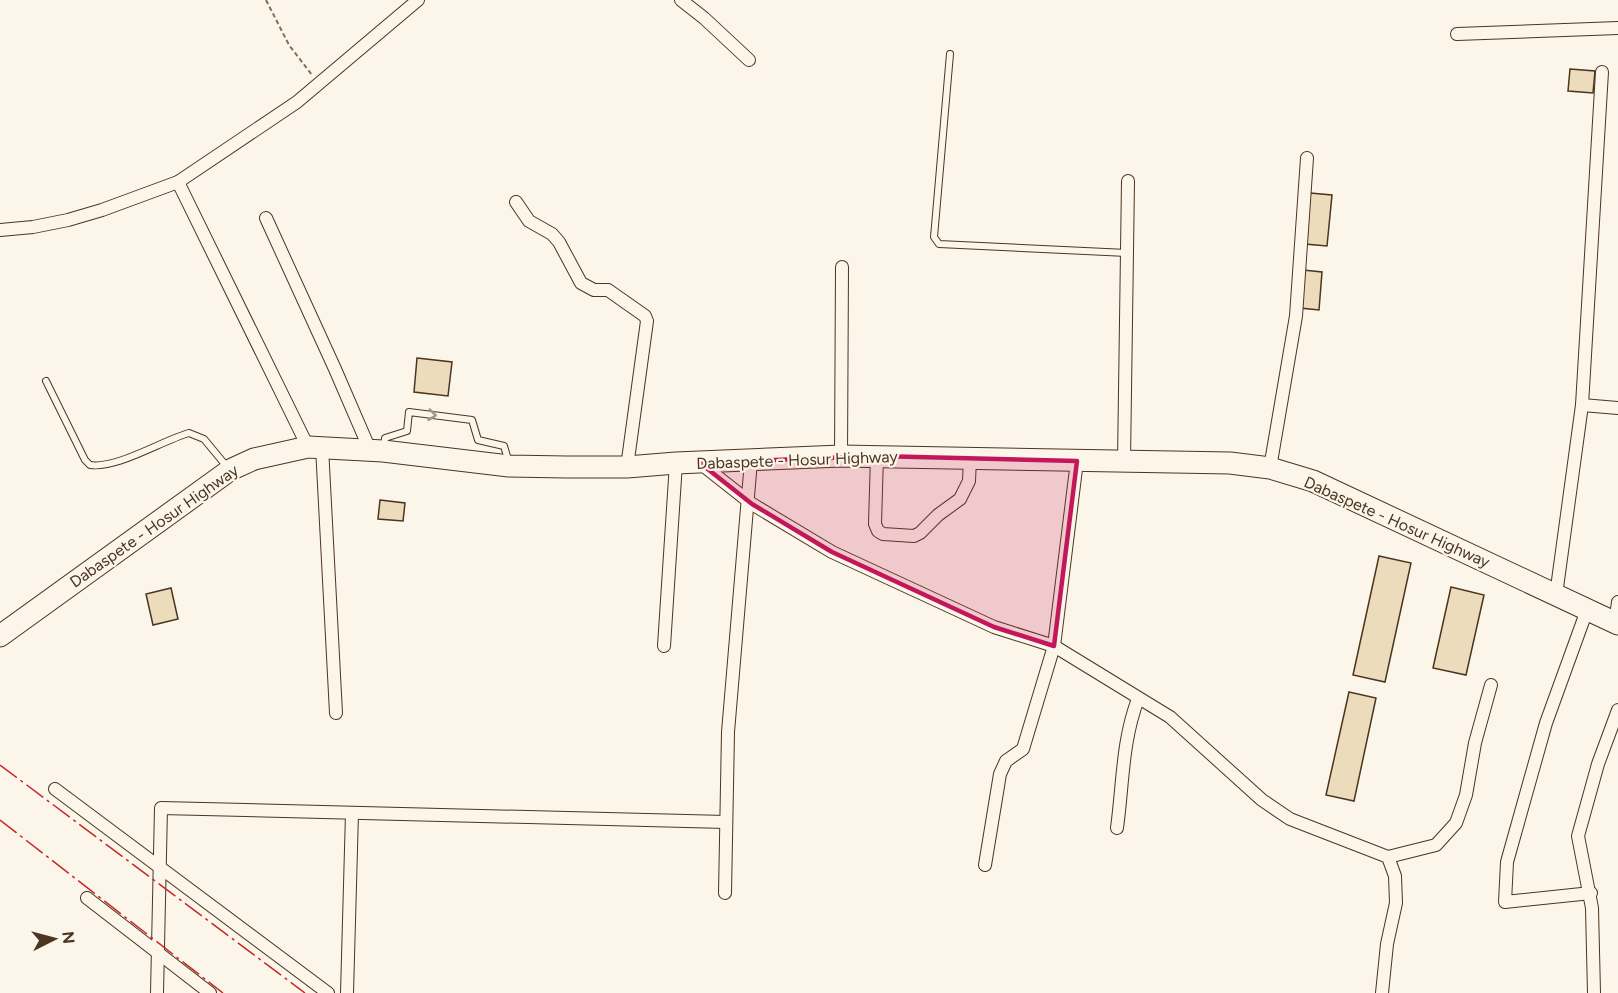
<svg xmlns="http://www.w3.org/2000/svg" width="1618" height="993" font-family="Figtree,sans-serif">
<style>
.building{fill:#ecdcbc;stroke:#4a3520;stroke-width:1.5}
.lines{fill:none;stroke-linecap:round;stroke-linejoin:round}
.service-casing{stroke:#4a3520;stroke-width:8}
.minor-casing{stroke:#4a3520;stroke-width:14}
.trunk-casing{stroke:#4a3520;stroke-width:23}
.path{stroke:#7f6f5c;stroke-width:2;stroke-dasharray:4.5 3;stroke-linecap:butt}
.service{stroke:#fbf6e9;stroke-width:6}
.minor{stroke:#fbf6e9;stroke-width:12}
.trunk{stroke:#fbf6e9;stroke-width:21}
.power{stroke:#c62828;stroke-width:1.5;stroke-dasharray:21 4.5 3 4.5;stroke-linecap:butt}
.oneway{stroke:#a29684}
.marked{fill:#c2185b;fill-opacity:0.2;stroke:#c2185b;stroke-width:4.5;stroke-linejoin:round}
.labels{text-anchor:middle;dominant-baseline:central;stroke-width:4.5;stroke-linejoin:round;paint-order:stroke}
.street-label{font-size:16px;fill:#4a3520;stroke:#fbf6e9}
</style>
<rect width="100%" height="100%" fill="#fbf6e9"/>
<g class="building">
<polygon points="1570,69 1595,71 1593,93 1568,91"/>
<polygon points="1310,193 1332,195 1327,246 1305,244"/>
<polygon points="1303,270 1322,272 1319,310 1300,308"/>
<polygon points="417,358 452,362 448,396 414,392"/>
<polygon points="380,500 405,503 403,521 378,519"/>
<polygon points="1379,556 1411,563 1385,682 1353,675"/>
<polygon points="1451,587 1484,595 1466,675 1433,668"/>
<polygon points="171,588 178,619 153,625 146,594"/>
<polygon points="1349,692 1376,698 1354,801 1326,795"/>
</g>
<g class="lines">
<defs>
<g id="service">
<polyline points="950,54 934,237 939,244 1127,253"/>
<path d="M46,381L85,460L90,465C117,469 161,441 189,433L204,439L228,468"/>
<polyline points="384,448 385,438 407,431 409,412 472,420 478,440 504,446 509,463"/>
</g>
<g id="minor">
<polyline points="681,0 704,18 749,60"/>
<polyline points="1457,34 1618,28"/>
<polyline points="178,182 308,447"/>
<polyline points="516,202 529,221 552,234 559,242 581,283 594,290 608,290 645,316 647,321 627,467"/>
<polyline points="266,218 335,369 370,450"/>
<polyline points="0,230 33,227 68,220 102,210 178,182 297,102 418,0"/>
<polyline points="1582,405 1618,408"/>
<polyline points="322,447 336,713"/>
<polyline points="841,456 842,267"/>
<polyline points="877,456 875,524 878,531 883,534 914,536 920,533 938,515 960,499 969,481 970,459"/>
<polyline points="1124,461 1128,181"/>
<polyline points="700,463 752,504 832,552 994,627 1054,646 1170,717 1262,800 1290,819 1388,857 1395,876 1396,903 1387,944 1382,993"/>
<polyline points="1270,468 1296,316 1307,158"/>
<polyline points="1556,595 1582,405 1602,72"/>
<polyline points="1587,610 1546,723 1507,862 1505,902 1591,893"/>
<polyline points="1615,623 1618,602"/>
<polyline points="664,646 676,463"/>
<polyline points="55,789 328,993"/>
<path d="M1117,828C1123,784 1122,741 1138,699"/>
<polyline points="1388,857 1436,845 1456,823 1466,795 1475,743 1491,685"/>
<polyline points="985,865 1000,774 1006,761 1023,749 1054,646 1077,461"/>
<polyline points="725,893 728,732 751,461"/>
<polyline points="87,898 210,993"/>
<polyline points="157,993 161,808 726,822"/>
<polyline points="347,993 352,813"/>
<polyline points="1594,993 1592,908 1578,836 1598,764 1618,710"/>
</g>
<polyline id="trunk" points="0,636 230,470 254,459 308,447 383,451 509,466 566,467 627,467 676,463 841,456 1230,463 1270,468 1313,481 1618,624"/>
</defs>
<use href="#service" class="service-casing"/>
<use href="#minor" class="minor-casing"/>
<use href="#trunk" class="trunk-casing"/>
<polyline class="path" points="266,0 289,45 312,75"/>
<use href="#service" class="service"/>
<use href="#minor" class="minor"/>
<use href="#trunk" class="trunk"/>
<g class="power">
<polyline points="0,765 305,993"/>
<polyline points="0,820 223,993"/>
</g>
</g>
<defs><path id="oneway-chevron" d="M-2-3.5L2.5 0L-2 3.5" fill="none" stroke-width="1.6" stroke-linecap="round" stroke-linejoin="round" transform="scale(1.5)"/></defs>
<use class="oneway" href="#oneway-chevron" transform="translate(432 415) rotate(7)"/>
<path class="marked" d="M877,456L1077,461L1054,646L994,627L832,552L752,504L700,463Z"/>
<g class="labels">
<g class="street-label">
<text transform="translate(797 460) rotate(-2)">Dabaspete - Hosur Highway</text>
<text transform="translate(1397 522) rotate(24)">Dabaspete - Hosur Highway</text>
<text transform="translate(154 526) rotate(-35)">Dabaspete - Hosur Highway</text>
</g>
</g>
<g transform="translate(54 939) rotate(84)" stroke="#fbf6e9" stroke-width="4.5" paint-order="stroke">
<path d="M0-4.5L10 22L0 15L-10 22Z" fill="#4a3520"/>
<text y="-9" font-size="16" font-weight="bold" text-anchor="middle" fill="#4a3520">N</text>
</g>
</svg>
